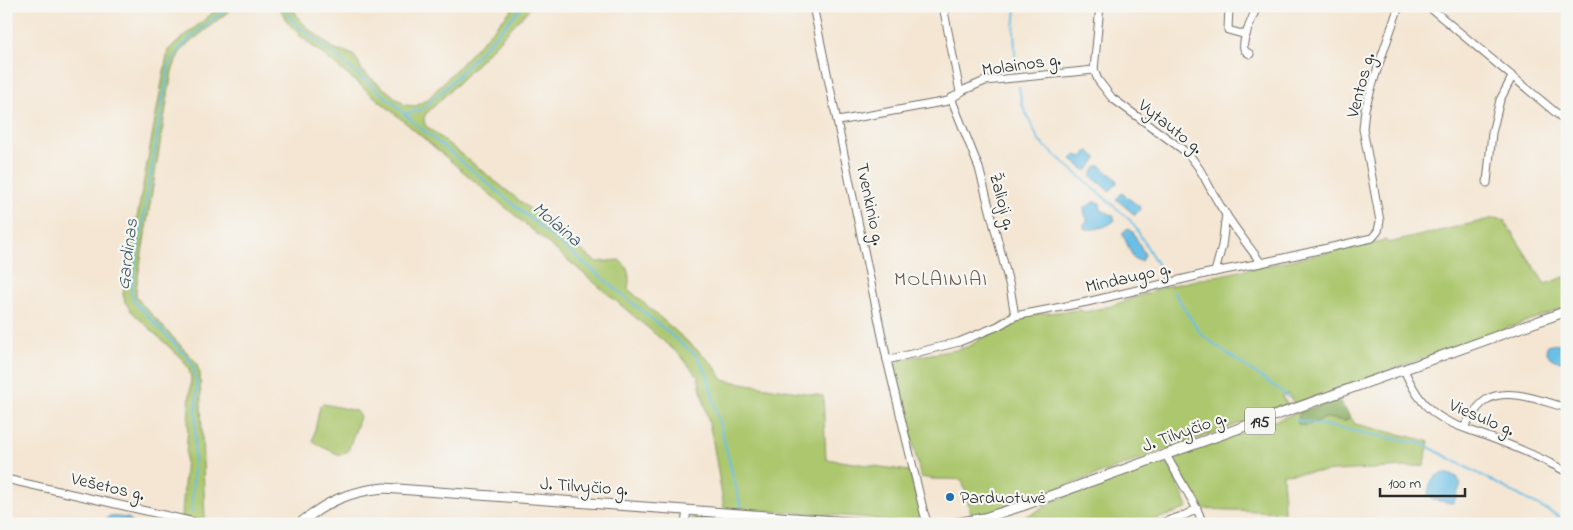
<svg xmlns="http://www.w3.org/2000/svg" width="1573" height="530" font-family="'Indie Flower',sans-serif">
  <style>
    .green { fill: #acc76e; stroke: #6c794c }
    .forest { fill: #89ac61; stroke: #5a6c46 }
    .water { fill: #6abfe6; stroke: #4a7588 }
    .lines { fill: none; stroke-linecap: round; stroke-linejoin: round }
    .stream { stroke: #6abfe6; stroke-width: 2 }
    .minor-casing { stroke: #716c66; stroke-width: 9 }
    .major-casing { stroke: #716c66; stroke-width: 11 }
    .minor { stroke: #fff; stroke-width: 7 }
    .major { stroke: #fff; stroke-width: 9 }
    .poi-dot { fill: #1f6fb2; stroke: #f6f6f2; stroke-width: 2 }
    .labels { text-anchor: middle; stroke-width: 4.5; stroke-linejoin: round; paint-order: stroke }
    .shield { fill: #f6f6f2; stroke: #686867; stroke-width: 1 }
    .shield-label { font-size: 16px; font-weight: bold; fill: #2b2b2b }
    .street-label { font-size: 18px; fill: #2b2b2b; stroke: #f6f6f2 }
    .poi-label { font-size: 18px; fill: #2b2b2b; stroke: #f6f6f2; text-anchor: start }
    .water-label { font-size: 19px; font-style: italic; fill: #3e5763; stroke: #f6f6f2 }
    .quarter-label { font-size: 20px; letter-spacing: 1px; fill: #6b5d52; stroke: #f6f6f2 }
  </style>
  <rect width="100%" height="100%" fill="#f6f6f2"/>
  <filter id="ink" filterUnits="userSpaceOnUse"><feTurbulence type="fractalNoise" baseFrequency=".02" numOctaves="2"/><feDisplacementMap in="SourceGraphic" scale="10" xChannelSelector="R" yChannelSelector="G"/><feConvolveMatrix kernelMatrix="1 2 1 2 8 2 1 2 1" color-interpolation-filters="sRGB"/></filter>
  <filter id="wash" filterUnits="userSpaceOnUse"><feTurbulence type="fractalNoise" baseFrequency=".0096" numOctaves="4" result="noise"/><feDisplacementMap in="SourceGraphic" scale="20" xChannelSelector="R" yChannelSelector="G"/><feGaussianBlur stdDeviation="1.12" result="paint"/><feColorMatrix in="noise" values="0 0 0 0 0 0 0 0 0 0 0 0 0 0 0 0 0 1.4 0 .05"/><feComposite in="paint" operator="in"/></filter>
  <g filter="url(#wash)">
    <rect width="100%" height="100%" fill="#f4e6d3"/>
    <!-- green -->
    <g class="green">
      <polygon points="221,6 235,6 184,47 179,54 172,71 136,289 136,296 141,303 195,361 200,373 205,522 182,517 191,378 189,369 183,360 131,311 125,302 123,294 168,50"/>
      <path d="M279 6H292L299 19 310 30 337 51 346 52 353 55 358 61 362 71 405 105 416 106 429 98 515 6H532L465 76 426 114 424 118 425 125 596 262 619 260C630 268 630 277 628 289L713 364 723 380 823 396 826 459 909 471 921 512 919 518C900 527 878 518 858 517 813 514 768 511 724 508L712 436 698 377 681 356 388 108 299 35 286 20Z"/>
      <path d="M1495 218 1504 220 1545 284 1567 276V307L1294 404 1288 394 1282 397 1289 406 1004 508 972 517 962 480C947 478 936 481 921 477L894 366 901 359 956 350 970 346 1015 316 1079 310 1085 312 1111 306 1164 287 1386 240 1388 243Z"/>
      <polygon points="324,404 356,411 360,417 348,451 340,455 316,444 313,440 320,406"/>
      <polygon points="1302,411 1299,416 1298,424 1305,426 1326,418 1346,421 1350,416 1355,424 1429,441 1424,466 1283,474 1284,512 1204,509 1173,462 1175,458 1182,454"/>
      <polygon points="1156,463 1163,463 1169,465 1187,505 1186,509 1142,524 976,524 1004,518 1023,517 1032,514 1058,499"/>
      <polygon points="711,516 807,524 688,524 689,521 693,517"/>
    </g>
    <!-- forest -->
    <polygon class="forest" points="1338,399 1350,416 1346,421 1326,418 1305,426 1298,424 1299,416 1302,411"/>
    <!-- water -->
    <g class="water">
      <polygon points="1089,151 1096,157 1096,160 1088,170 1085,170 1071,159 1075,155 1083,157 1086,152"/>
      <polygon points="1097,166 1101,166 1116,179 1117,183 1111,190 1108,190 1092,177 1092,173"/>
      <polygon points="1122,193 1141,208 1135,215 1116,199"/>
      <path d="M1094 202 1100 203 1101 210 1113 215 1115 220C1108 227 1095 230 1086 229L1084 228V225L1087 222V218L1085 215 1084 208Z"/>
      <polygon points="1129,229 1133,232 1145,255 1141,261 1134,259 1123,235 1123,232"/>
      <path d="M1566 342H1567V361C1557 363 1550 359 1546 351L1547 346Z"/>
      <path d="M1445 473 1457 477 1461 484 1454 502 1452 503 1435 500 1428 495C1429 484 1432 475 1445 473Z"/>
      <polygon points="109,516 127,518 131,520 132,524 105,524 106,519"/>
    </g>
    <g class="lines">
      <!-- stream -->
      <g class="stream">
        <polyline points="284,6 290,17 298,26 396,105 404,114 698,357 707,374 741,507"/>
        <polyline points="1016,71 1014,31 1016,6"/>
        <polyline points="1019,87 1022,104 1039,141 1130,220 1137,230 1166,279"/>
        <polyline points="405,114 421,110 447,87 523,6"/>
        <polyline points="1174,292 1200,333 1215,345 1284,393 1288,398"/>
        <polyline points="1296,420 1423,444 1567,521"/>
        <path d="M192 511 197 389 194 369 191 361 134 301 131 291 169 66C177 43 211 22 230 6"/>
        <polyline points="743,524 743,520"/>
      </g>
    </g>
  </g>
  <g filter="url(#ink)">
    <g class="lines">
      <!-- minor casing -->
      <g class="minor-casing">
        <g id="minor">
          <polyline points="813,6 887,360 924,513 928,524"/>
          <polyline points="943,6 960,92"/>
          <path d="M1100 6 1094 70 1098 80 1112 98 1186 152C1200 166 1204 178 1214 195 1227 219 1245 241 1261 263"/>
          <polyline points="1229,6 1228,30 1246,35"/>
          <polyline points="1428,6 1567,122"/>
          <path d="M1250 54C1248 53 1245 51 1244 49 1241 41 1254 15 1257 6"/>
          <polyline points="951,98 979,168 1010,287 1015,316"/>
          <polyline points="838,121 948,101 964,90 985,81 1094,70"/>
          <polyline points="1487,183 1492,133 1500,100 1512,77"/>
          <polyline points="1215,272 1222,246 1226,214"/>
          <polyline points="887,360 959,342 998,326 1015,316 1087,302 1209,273 1261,263 1372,238 1378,231 1380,221 1363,129 1365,109 1378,67 1399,6"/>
          <path d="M1404 370C1412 387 1421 404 1437 415 1450 425 1468 429 1483 435 1511 445 1540 457 1567 472"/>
          <path d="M1464 427C1470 418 1477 406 1486 400 1507 386 1545 402 1567 408"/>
          <polyline points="1166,455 1197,509 1203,524"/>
          <polyline points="6,479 203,524"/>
          <polyline points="685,524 687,510"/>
          <polyline points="1158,524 1185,515 1197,509"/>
        </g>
      </g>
      <!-- major casing -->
      <g class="major-casing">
        <g id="major">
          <path d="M299 524C326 502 349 491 384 488L876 524"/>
          <polyline points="951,524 984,518 1022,506 1567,311"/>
        </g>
      </g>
      <!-- minor -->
      <use href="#minor" class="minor"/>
      <!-- major -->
      <use href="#major" class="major"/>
    </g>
  </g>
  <!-- markers -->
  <circle class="poi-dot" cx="950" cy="497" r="5"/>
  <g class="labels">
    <!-- shield labels -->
    <rect class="shield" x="1245" y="407.5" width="30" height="27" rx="4"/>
    <g class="shield-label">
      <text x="1260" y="427">195</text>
    </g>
    <!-- street labels -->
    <g class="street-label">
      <text transform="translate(1021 64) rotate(-8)" y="6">Molainos g.</text>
      <text transform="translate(1360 85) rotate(-75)" y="6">Ventos g.</text>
      <text transform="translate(1171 126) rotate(38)" y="6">Vytauto g.</text>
      <text transform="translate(1003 201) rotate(75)" y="6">Žalioji g.</text>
      <text transform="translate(871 204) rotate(78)" y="6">Tvenkinio g.</text>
      <text transform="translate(1128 277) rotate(-13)" y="6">Mindaugo g.</text>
      <text transform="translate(1482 417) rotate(23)" y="6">Viesulo g.</text>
      <text transform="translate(1184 431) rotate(-20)" y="6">J. Tilvyčio g.</text>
      <text transform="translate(108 486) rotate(13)" y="6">Vešetos g.</text>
      <text transform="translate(584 486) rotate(4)" y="6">J. Tilvyčio g.</text>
    </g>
    <!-- poi labels -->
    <g class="poi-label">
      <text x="960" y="503">Parduotuvė</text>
    </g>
    <!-- water labels -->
    <g class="water-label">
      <text transform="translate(558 223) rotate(40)" y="7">Molaina</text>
      <text transform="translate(126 254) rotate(-83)" y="7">Gardinas</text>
    </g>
    <!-- quarter labels -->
    <g class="quarter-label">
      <text x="941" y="285">MOLAINIAI</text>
    </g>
  </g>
  <!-- margin -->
  <rect width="1573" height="530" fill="none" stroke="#f6f6f2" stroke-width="25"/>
  <!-- scale -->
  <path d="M1380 488v8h85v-8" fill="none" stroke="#2b2b2b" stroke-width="2.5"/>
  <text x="1388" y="488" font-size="15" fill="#2b2b2b" stroke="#f6f6f2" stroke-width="4" paint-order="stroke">100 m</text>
</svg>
